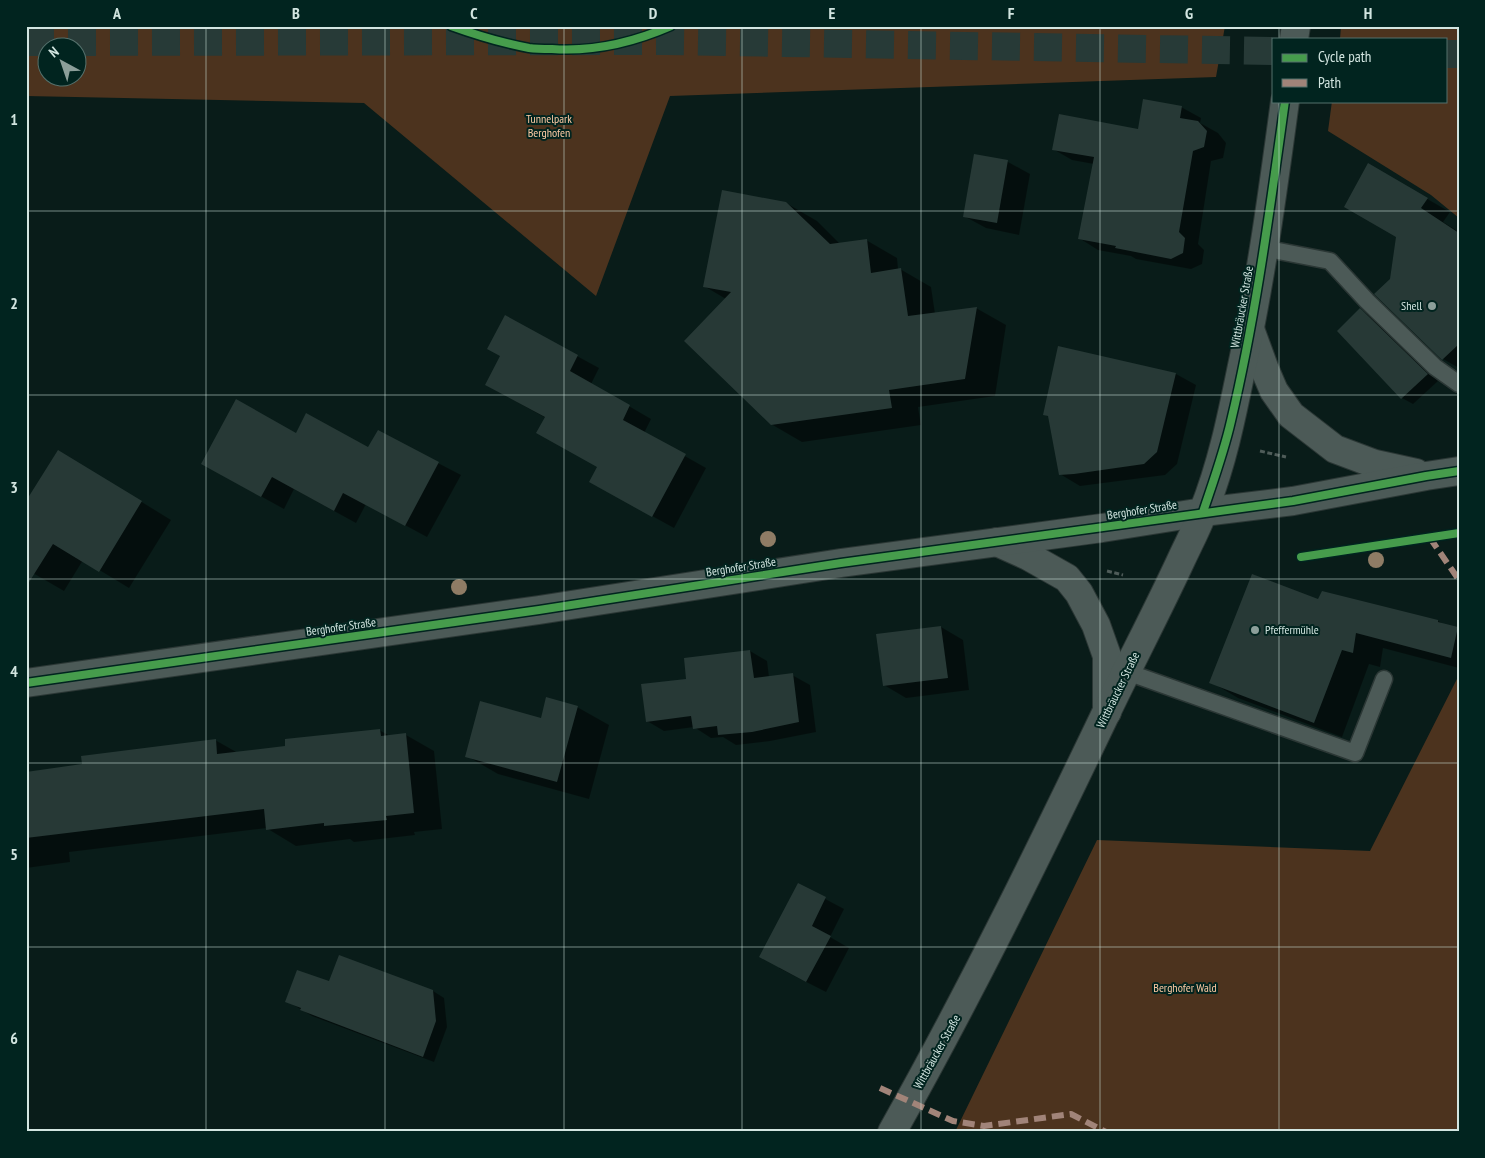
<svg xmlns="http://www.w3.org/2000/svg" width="1485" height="1158" font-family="'PT Sans Narrow',sans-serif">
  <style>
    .green { fill: #4c331e; fill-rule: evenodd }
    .shadow { fill: #0007 }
    .building { fill: #273936 }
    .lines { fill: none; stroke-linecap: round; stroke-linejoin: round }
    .trunk-tunnel { stroke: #273a37; stroke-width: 28; stroke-dasharray: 28 14; stroke-linecap: butt }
    .service-casing { stroke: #2b3735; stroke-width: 19 }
    .tertiary-casing { stroke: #2b3735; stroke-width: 30 }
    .secondary-casing { stroke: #2b3735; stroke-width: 30 }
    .path { stroke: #4f5c59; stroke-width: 3; stroke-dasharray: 5 2.5; stroke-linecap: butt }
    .service { stroke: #4c5a57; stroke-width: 16 }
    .tertiary { stroke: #4c5a57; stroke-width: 28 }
    .secondary { stroke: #4c5a57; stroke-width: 28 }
    .quiet { stroke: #a18479; stroke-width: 6; stroke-dasharray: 12 6; stroke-linecap: butt }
    .cycleway-casing { stroke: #01241f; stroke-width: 11 }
    .cycleway { stroke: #469c4c; stroke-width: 8 }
    .tree { fill: #8f7c65 }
    .grid { fill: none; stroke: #d2e5e0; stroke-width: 1; stroke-opacity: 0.55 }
    .poi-dot { fill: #8c9f9a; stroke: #01241f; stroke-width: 2 }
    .labels { text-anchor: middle; stroke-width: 4; stroke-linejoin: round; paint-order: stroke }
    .park-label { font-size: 12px; fill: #fdcaa4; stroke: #01241f }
    .poi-label { font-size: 12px; fill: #d2e5e0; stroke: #01241f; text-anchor: end }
    .street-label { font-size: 12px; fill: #d2e5e0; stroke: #01241f }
    .neatline { fill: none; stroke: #d2e5e0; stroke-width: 2 }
    .grid-label { font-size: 16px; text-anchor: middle; font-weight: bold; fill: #d2e5e0 }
  </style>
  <rect width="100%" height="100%" fill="#091c19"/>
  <!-- green -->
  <g class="green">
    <path d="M26 26H1225L1216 77 670 96 596 296 364 103 26 96ZM48 48H78V78H48Z"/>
    <polygon points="1341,26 1459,26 1459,218 1431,195 1328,131 1332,101 1446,101 1446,39 1340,39"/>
    <polygon points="1459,675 1459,1132 955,1132 1097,840 1370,851"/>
  </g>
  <!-- shadow -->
  <g class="shadow">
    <polygon points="1181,107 1201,118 1200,123 1218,133 1226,143 1223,158 1211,161 1198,244 1204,250 1202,264 1191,269 1136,259 1131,256 1098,250 1079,238 1094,164 1072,160 1053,149 1139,130"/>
    <polygon points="975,155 1008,162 1030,174 1019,235 986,228 964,216"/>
    <polygon points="1368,165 1450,212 1443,222 1459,232 1459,368 1443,359 1392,279 1397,237"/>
    <polygon points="786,203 817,221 840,244 866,240 897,258 898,269 900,269 931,287 935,314 976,308 1006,325 995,396 918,407 921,425 802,442 771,424 726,299 704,286"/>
    <polygon points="1360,310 1371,316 1438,381 1413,404 1402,398 1338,331"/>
    <polygon points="505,317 599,368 591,384 651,419 644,433 706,468 674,528 612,494 599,467 546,418 486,385 501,356"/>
    <polygon points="1059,347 1176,374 1196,385 1177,464 1165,475 1080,486 1060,474 1049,417 1044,414"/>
    <polygon points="378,432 461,475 427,537 366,504 356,523 294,489 284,509 224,476 296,435 368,449"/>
    <polygon points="88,469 171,520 129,588 83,560 64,591 26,569"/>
    <polygon points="1319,601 1438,621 1445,625 1457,628 1459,629 1459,668 1383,648 1380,667 1369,664 1342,737 1238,698 1211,682"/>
    <polygon points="941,627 963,640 969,690 906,698 884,685"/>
    <polygon points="750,651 767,661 769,677 792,675 810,685 816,732 770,741 736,745 723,737 711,738 694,727 664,731 647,721 688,680"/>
    <polygon points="577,707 609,725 589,799 498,774 467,756 542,719"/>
    <polygon points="379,730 390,736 406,735 434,751 442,829 414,832 415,835 354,842 350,839 296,846 268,829 267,828 69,852 70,862 26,868 26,773 84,765 215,740 238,753 287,748"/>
    <polygon points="799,885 844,909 830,937 849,948 826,992 779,968"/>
    <polygon points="330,983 433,991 444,998 447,1027 434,1062 312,1016 287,1001"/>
  </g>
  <!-- building -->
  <g class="building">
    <polygon points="1143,99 1182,106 1180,118 1198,121 1207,131 1204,147 1193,151 1179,232 1185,238 1183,253 1171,259 1115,248 1116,246 1078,239 1094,157 1052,150 1059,114 1138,129"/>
    <polygon points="974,154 1008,160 997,223 963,217"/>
    <polygon points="1368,163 1428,198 1421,208 1459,233 1459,344 1442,360 1374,294 1390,279 1396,237 1344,207"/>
    <polygon points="722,190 786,202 830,244 867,239 871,273 901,268 908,316 977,307 965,379 889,390 892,408 771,425 684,341 731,292 703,287"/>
    <polygon points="1360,308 1428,374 1401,399 1337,331"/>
    <polygon points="505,315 578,355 570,371 630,405 623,420 686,454 652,517 589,482 597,467 536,433 545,417 485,385 500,356 487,349"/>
    <polygon points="1058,346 1176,373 1157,452 1144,464 1074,474 1059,475 1048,416 1043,415"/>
    <polygon points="236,399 296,433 306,413 368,447 378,430 439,462 405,526 343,493 334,511 272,477 261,497 201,464"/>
    <polygon points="58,450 142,501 99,572 53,544 26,587 26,501"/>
    <polygon points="1252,574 1318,599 1322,591 1438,620 1438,622 1458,627 1451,658 1356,633 1353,653 1342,650 1314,723 1209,683"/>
    <polygon points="941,626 948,678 883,686 876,634"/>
    <polygon points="750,650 754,678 793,673 799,722 752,732 718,735 717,726 693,729 691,716 646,722 641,684 686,679 684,658"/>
    <polygon points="546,697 578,706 557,782 465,757 480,701 541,718"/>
    <polygon points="380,729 381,736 406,733 414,813 386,816 387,820 324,826 324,823 266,830 264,809 26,838 26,772 82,764 81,756 216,739 217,754 285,746 285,739"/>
    <polygon points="798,883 826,897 812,926 831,936 806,982 759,957"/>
    <polygon points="339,955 433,990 436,1021 423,1057 300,1010 301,1008 285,1002 297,970 329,981"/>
  </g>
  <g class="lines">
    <!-- trunk-tunnel -->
    <g class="trunk-tunnel">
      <polyline points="26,42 666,41 1274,51"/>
      <polyline points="1446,54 1459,54"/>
    </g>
    <!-- service casing -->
    <g class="service-casing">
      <g id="service">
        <polyline points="1263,248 1330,261 1367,301 1435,367 1459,384"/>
        <polyline points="1127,672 1355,753 1384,679"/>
      </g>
    </g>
    <!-- tertiary casing -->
    <g class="tertiary-casing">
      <g id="tertiary">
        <polyline points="997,542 1028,556 1067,578 1079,593 1096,625 1107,656 1107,712"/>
        <polyline points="26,683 539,610 841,563 1102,528 1203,512"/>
      </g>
    </g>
    <!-- secondary casing -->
    <g class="secondary-casing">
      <g id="secondary">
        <polyline points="1294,39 1296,26"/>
        <polyline points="1250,329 1265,370 1274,391 1291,415 1335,449 1375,464 1416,473"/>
        <polyline points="1203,512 1293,501 1426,476 1459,471"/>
        <path d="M892 1132C969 995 1038 855 1106 713 1131 661 1158 610 1182 558 1189 543 1197 528 1203 512 1222 465 1232 415 1242 366 1261 279 1273 190 1285 101"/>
      </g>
    </g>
    <!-- path -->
    <g class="path">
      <polyline points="1260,451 1286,457"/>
      <polyline points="1107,571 1123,575"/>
    </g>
    <!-- service -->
    <use href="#service" class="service"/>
    <!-- tertiary -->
    <use href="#tertiary" class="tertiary"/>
    <!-- secondary -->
    <use href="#secondary" class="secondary"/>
    <!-- quiet -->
    <g class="quiet">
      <polyline points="1430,538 1459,580"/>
      <polyline points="880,1088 953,1121 984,1126 1071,1114 1106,1132"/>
    </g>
    <!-- cycleway casing -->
    <g class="cycleway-casing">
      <g id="cycleway">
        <path d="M451 26C476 35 502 43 529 48 536 49 544 49 552 49 594 52 632 43 671 26"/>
        <path d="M1203 512C1213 482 1224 452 1231 421 1256 316 1270 208 1285 101"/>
        <polyline points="1301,557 1459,533"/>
        <polyline points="26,683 539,610 841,563 1293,501 1426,476 1459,471"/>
      </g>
    </g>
    <!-- cycleway -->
    <use href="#cycleway" class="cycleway"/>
  </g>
  <!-- trees -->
  <g class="tree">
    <circle cx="768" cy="539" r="8"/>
    <circle cx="1376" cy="560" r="8"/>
    <circle cx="459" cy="587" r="8"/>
  </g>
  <!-- grid -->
  <path class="grid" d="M206 26V1132M385 26V1132M564 26V1132M742 26V1132M921 26V1132M1100 26V1132M1279 26V39M1279 101V1132M26 211H1459M26 395H1459M26 579H1459M26 763H1459M26 947H1459"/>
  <!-- markers -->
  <g class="poi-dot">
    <circle cx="1432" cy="306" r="5"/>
    <circle cx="1255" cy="630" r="5"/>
  </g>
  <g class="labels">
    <!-- park labels -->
    <g class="park-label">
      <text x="549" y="123">Tunnelpark<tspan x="549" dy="14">Berghofen</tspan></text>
      <text x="1185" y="992">Berghofer Wald</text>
    </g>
    <!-- poi labels -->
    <g class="poi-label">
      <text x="1422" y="310">Shell</text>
      <text x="1265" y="634" text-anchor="start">Pfeffermühle</text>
    </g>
    <!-- street labels -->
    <g class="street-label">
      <text transform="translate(1242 307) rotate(-80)" y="4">Wittbräucker Straße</text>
      <text transform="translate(1142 510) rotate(-9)" y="4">Berghofer Straße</text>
      <text transform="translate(741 567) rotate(-9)" y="4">Berghofer Straße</text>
      <text transform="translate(341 627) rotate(-8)" y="4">Berghofer Straße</text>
      <text transform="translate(1118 690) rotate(-64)" y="4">Wittbräucker Straße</text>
      <text transform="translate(937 1052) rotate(-61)" y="4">Wittbräucker Straße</text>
    </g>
  </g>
  <!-- border -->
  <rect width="1485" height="1158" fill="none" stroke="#01241f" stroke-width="55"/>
  <!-- legend -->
  <rect x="1272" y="38" width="175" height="65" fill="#01241f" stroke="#55716c"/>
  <rect x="1282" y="54" width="25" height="8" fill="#469c4c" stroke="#55716c"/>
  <text x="1318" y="62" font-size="15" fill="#d2e5e0">Cycle path</text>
  <rect x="1282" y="79" width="25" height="8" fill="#a18479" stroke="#55716c"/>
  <text x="1318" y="88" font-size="15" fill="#d2e5e0">Path</text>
  <!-- north arrow -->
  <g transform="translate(62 62) rotate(320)"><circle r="24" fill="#01241f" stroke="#55716c"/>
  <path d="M0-4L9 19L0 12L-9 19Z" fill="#8c9f9a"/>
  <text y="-8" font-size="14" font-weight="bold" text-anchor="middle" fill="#d2e5e0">N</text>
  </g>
  <rect x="28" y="28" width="1430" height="1102" class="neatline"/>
  <g class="grid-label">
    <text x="117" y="19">A</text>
    <text x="296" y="19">B</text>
    <text x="474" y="19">C</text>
    <text x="653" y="19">D</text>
    <text x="832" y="19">E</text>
    <text x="1011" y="19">F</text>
    <text x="1189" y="19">G</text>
    <text x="1368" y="19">H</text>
    <text x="14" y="125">1</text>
    <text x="14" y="309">2</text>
    <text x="14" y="493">3</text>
    <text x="14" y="677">4</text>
    <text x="14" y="860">5</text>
    <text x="14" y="1044">6</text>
  </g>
</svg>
